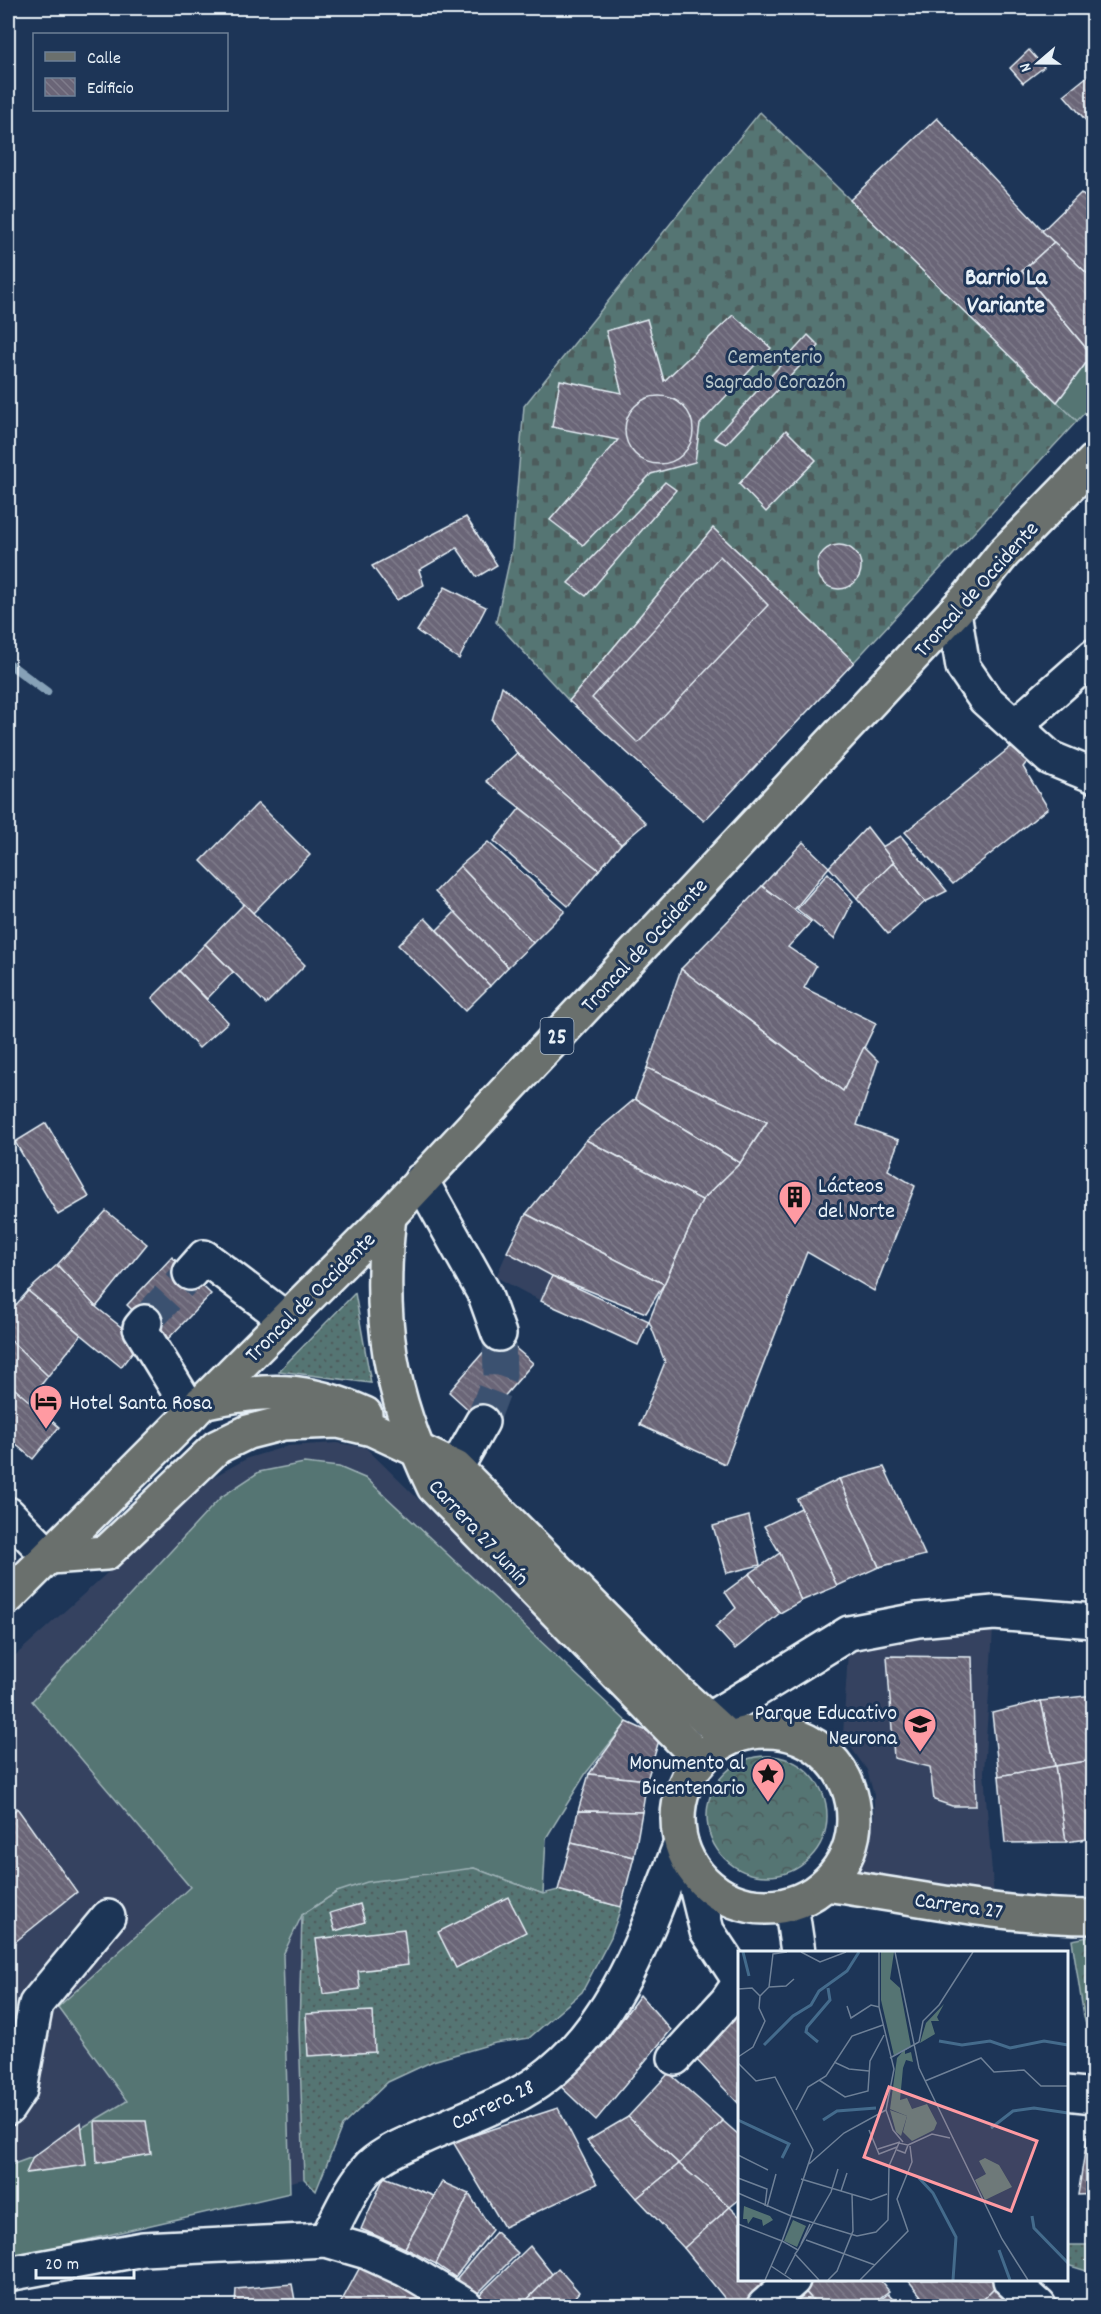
<svg xmlns="http://www.w3.org/2000/svg" width="1101" height="2314" font-family="Dekko,sans-serif">
  <style>
    .built { fill: #344361 }
    .grass { fill: #557473; stroke: #9eb2b6; stroke-width: 1.5 }
    .cemetery { fill: url(#cemetery-stones); stroke: #9eb2b6; stroke-width: 1.5 }
    .park { fill: url(#park-crowns); stroke: #9eb2b6; stroke-width: 1.5 }
    .garden { fill: url(#garden-dots); stroke: #9eb2b6; stroke-width: 1.5 }
    .lines { fill: none; stroke-linecap: round; stroke-linejoin: round }
    .stream { stroke: #86a1b7; stroke-width: 9 }
    .building { fill: url(#building-back-hatch); stroke: #e8f1f8; stroke-width: 1.5 }
    .minor-tunnel { stroke: #3b516f; stroke-width: 33; stroke-dasharray: 33 16; stroke-linecap: butt }
    .minor-casing { stroke: #e8f1f8; stroke-width: 38 }
    .major-casing { stroke: #e8f1f8; stroke-width: 38 }
    .minor { stroke: #1d3557; stroke-width: 33 }
    .major { stroke: #6b706d; stroke-width: 33 }
    .labels { text-anchor: middle; stroke-width: 6; stroke-linejoin: round; paint-order: stroke }
    .shield { fill: #1d3557; stroke: #abb9c8; stroke-width: 1.5 }
    .shield-label { font-size: 21px; font-weight: bold; fill: #e8f1f8 }
    .park-label { font-size: 22px; fill: #b5c5c9; stroke: #1d3557 }
    .street-label { font-size: 22px; fill: #e8f1f8; stroke: #1d3557 }
    .poi-label { font-size: 22px; fill: #e8f1f8; stroke: #1d3557; text-anchor: start }
    .neighbourhood-label { font-size: 24px; font-weight: bold; fill: #e8f1f8; stroke: #1d3557 }
    .inset-river { fill: none; stroke: #446b8c; stroke-width: 3 }
    .inset-road { fill: none; stroke: #6e8097; stroke-width: 1.5 }
    .view { fill: #ff9aa2; fill-opacity: 0.15; stroke: #ff9aa2; stroke-width: 3 }
    .inset-edge { fill: none; stroke: #e8f1f8; stroke-width: 3 }
  </style>
  <defs>
    <pattern id="cemetery-stones" width="16" height="16" patternUnits="userSpaceOnUse" patternTransform="scale(1.5)"><rect width="16" height="16" fill="#557473"/><path d="M2 7V4a2 2 0 0 1 4 0v3zM10 15v-3a2 2 0 0 1 4 0v3z" fill="#4d5c5c"/></pattern>
    <pattern id="park-crowns" width="20" height="18" patternUnits="userSpaceOnUse" patternTransform="scale(1.5)"><rect width="20" height="18" fill="#557473"/><path d="M2 6a3 3 0 1 1 6 0M12 15a3 3 0 1 1 6 0" fill="none" stroke="#4d5c5c"/></pattern>
    <pattern id="garden-dots" width="8" height="8" patternUnits="userSpaceOnUse" patternTransform="scale(1.5)"><rect width="8" height="8" fill="#557473"/><path d="M2 2h.1M6 6h.1" fill="none" stroke="#4d5c5c" stroke-width="1.8" stroke-linecap="round"/></pattern>
    <pattern id="building-back-hatch" width="6" height="6" patternUnits="userSpaceOnUse" patternTransform="scale(1.5)"><rect width="6" height="6" fill="#6a6577"/><path d="M-1 5l2 2M0 0l6 6M5-1l2 2" fill="none" stroke="#7f7c8b"/></pattern>
  </defs>
  <rect width="100%" height="100%" fill="#1d3557"/>
  <filter id="ink" filterUnits="userSpaceOnUse"><feTurbulence type="fractalNoise" baseFrequency=".0167" numOctaves="2"/><feDisplacementMap in="SourceGraphic" scale="12" xChannelSelector="R" yChannelSelector="G"/><feConvolveMatrix kernelMatrix="1 2 1 2 8 2 1 2 1" color-interpolation-filters="sRGB"/></filter>
  <g filter="url(#ink)">
    <!-- built -->
    <g class="built">
      <polygon points="507,1252 552,1276 541,1301 496,1277"/>
      <polygon points="336,1443 365,1447 565,1643 387,1837 367,1882 337,1892 302,1915 299,2030 304,2179 8,2244 8,1662 215,1476 248,1458 288,1446"/>
      <polygon points="994,1613 984,1772 995,1910 844,1876 860,1857 870,1835 874,1815 874,1795 867,1770 843,1736 849,1633"/>
    </g>
    <!-- grass -->
    <g class="grass">
      <polygon points="1093,354 1093,404 1077,421 1057,402"/>
      <polygon points="304,1463 339,1467 367,1479 627,1722 586,1773 546,1838 543,1894 474,1868 337,1892 302,1915 283,1955 290,2193 8,2258 8,2166 33,2157 127,2101 58,2007 190,1887 32,1701 221,1497 259,1472"/>
    </g>
    <!-- cemetery -->
    <polygon class="cemetery" points="760,112 1077,421 854,662 713,528 569,701 496,622 512,549 524,406"/>
    <!-- park -->
    <g class="park">
      <circle cx="767" cy="1816" r="60"/>
      <polygon points="1093,1936 1094,1936 1093,2049 1084,2017 1072,1940"/>
    </g>
    <!-- garden -->
    <g class="garden">
      <polygon points="355,1293 371,1383 279,1371"/>
      <polygon points="474,1868 543,1894 558,1890 621,1907 611,1937 582,1992 529,2038 495,2043 433,2061 388,2082 342,2126 316,2191 304,2179 299,2030 302,1915 337,1892 367,1882"/>
      <polygon points="1067,2245 1093,2245 1093,2273 1067,2265"/>
    </g>
    <g class="lines">
      <!-- stream -->
      <polyline class="stream" points="8,663 47,692"/>
    </g>
    <!-- building -->
    <g class="building">
      <polygon points="1029,50 1044,67 1023,83 1010,68"/>
      <polygon points="1094,71 1094,130 1064,95"/>
      <polygon points="937,118 1054,242 1022,271 1092,355 1057,402 850,200"/>
      <polygon points="1081,193 1094,206 1094,280 1042,231"/>
      <polygon points="1054,242 1094,280 1092,355 1022,271"/>
      <polygon points="733,315 771,348 700,424 695,462 651,474 583,545 550,520 618,440 552,427 560,380 622,393 606,331 647,319 664,381"/>
      <polygon points="808,335 819,346 726,444 714,438"/>
      <circle cx="659" cy="430" r="34"/>
      <polygon points="786,430 816,460 766,512 739,484"/>
      <polygon points="665,482 676,490 586,596 568,583"/>
      <polygon points="466,517 497,565 477,577 457,548 419,570 424,585 397,600 372,566"/>
      <polygon points="713,528 854,662 704,821 569,701"/>
      <circle cx="839" cy="567" r="22"/>
      <polygon points="720,556 768,605 638,743 592,698"/>
      <polygon points="445,587 486,607 459,659 417,631"/>
      <polygon points="502,686 542,722 646,823 621,844 517,753 492,720"/>
      <polygon points="1017,742 1030,758 1023,767 1048,808 953,884 905,832"/>
      <polygon points="517,753 621,844 599,870 486,781"/>
      <polygon points="258,803 310,855 253,913 201,861"/>
      <polygon points="520,808 599,870 568,906 494,841"/>
      <polygon points="867,827 894,862 857,898 829,867"/>
      <polygon points="901,836 947,891 925,902 882,847"/>
      <polygon points="488,842 565,911 533,943 460,866"/>
      <polygon points="803,842 829,867 794,910 762,886"/>
      <polygon points="894,862 925,902 888,934 857,898"/>
      <polygon points="460,866 533,943 508,967 435,892"/>
      <polygon points="828,873 853,901 834,939 797,909"/>
      <polygon points="762,886 811,922 788,947 816,966 804,988 876,1023 843,1091 681,969"/>
      <polygon points="244,904 305,965 266,1004 205,944"/>
      <polygon points="455,912 508,967 490,986 437,930"/>
      <polygon points="425,918 490,986 465,1011 398,945"/>
      <polygon points="205,944 233,972 207,999 179,971"/>
      <polygon points="681,969 843,1091 864,1047 878,1061 857,1125 899,1140 888,1170 915,1186 874,1291 807,1252 725,1464 640,1425 665,1362 649,1321 664,1284 702,1200 740,1163 767,1122 647,1068"/>
      <polygon points="179,971 228,1022 199,1048 152,998"/>
      <polygon points="647,1068 767,1122 740,1163 635,1099"/>
      <polygon points="635,1099 740,1163 702,1200 586,1140"/>
      <polygon points="46,1123 89,1197 58,1215 15,1142"/>
      <polygon points="586,1140 702,1200 664,1284 526,1214"/>
      <polygon points="106,1211 147,1244 96,1307 57,1265"/>
      <polygon points="526,1214 664,1284 646,1313 552,1276 507,1252"/>
      <polygon points="172,1257 211,1294 165,1342 127,1305"/>
      <polygon points="57,1265 96,1307 140,1342 121,1367 28,1291"/>
      <polygon points="552,1276 649,1321 638,1345 541,1301"/>
      <polygon points="28,1291 81,1335 48,1376 8,1338 8,1314"/>
      <polygon points="499,1334 533,1363 482,1422 449,1392"/>
      <polygon points="8,1338 48,1376 28,1402 8,1383"/>
      <polygon points="8,1383 59,1427 33,1459 8,1438"/>
      <polygon points="884,1467 925,1555 879,1567 839,1479"/>
      <polygon points="839,1479 879,1567 837,1586 797,1499"/>
      <polygon points="801,1508 837,1586 801,1601 780,1553 764,1526"/>
      <polygon points="749,1516 760,1565 727,1573 713,1526"/>
      <polygon points="780,1553 801,1601 780,1613 749,1574"/>
      <polygon points="749,1574 780,1613 735,1649 715,1627 736,1608 725,1592"/>
      <polygon points="887,1656 972,1657 976,1806 952,1806 934,1800 930,1767 894,1758"/>
      <polygon points="1094,1695 1094,1760 1055,1766 1041,1701"/>
      <polygon points="1041,1701 1055,1766 999,1776 992,1713"/>
      <polygon points="627,1722 660,1737 647,1780 589,1774"/>
      <polygon points="1094,1760 1094,1838 1066,1842 1055,1766"/>
      <polygon points="1055,1766 1066,1842 1005,1843 999,1776"/>
      <polygon points="589,1774 647,1780 642,1812 578,1811"/>
      <polygon points="17,1808 77,1892 15,1942 8,1931 8,1818"/>
      <polygon points="578,1811 642,1812 634,1857 571,1843"/>
      <polygon points="571,1843 634,1857 621,1907 558,1890"/>
      <polygon points="508,1897 526,1932 456,1968 438,1932"/>
      <polygon points="360,1904 365,1922 335,1931 330,1913"/>
      <polygon points="404,1929 408,1965 358,1971 360,1989 323,1994 316,1939"/>
      <polygon points="640,1995 671,2030 596,2120 556,2082 602,2047"/>
      <polygon points="740,2009 739,2104 693,2056"/>
      <polygon points="373,2011 375,2052 308,2056 306,2014"/>
      <polygon points="669,2073 723,2121 679,2164 628,2117"/>
      <polygon points="558,2108 597,2184 504,2227 453,2142"/>
      <polygon points="628,2117 679,2164 637,2198 587,2141"/>
      <polygon points="95,2121 146,2121 151,2154 97,2163"/>
      <polygon points="723,2121 740,2136 740,2199 730,2207 679,2164"/>
      <polygon points="81,2122 86,2165 26,2173 33,2157"/>
      <polygon points="1094,2130 1094,2194 1078,2195 1088,2133"/>
      <polygon points="679,2164 730,2207 684,2248 637,2198"/>
      <polygon points="384,2177 434,2196 405,2248 361,2229"/>
      <polygon points="442,2182 469,2194 436,2264 405,2248"/>
      <polygon points="469,2194 492,2230 455,2277 436,2264"/>
      <polygon points="730,2207 740,2217 740,2280 766,2280 741,2306 731,2306 684,2248"/>
      <polygon points="496,2232 518,2253 474,2297 457,2278"/>
      <polygon points="530,2246 552,2274 521,2306 483,2306 474,2300"/>
      <polygon points="366,2256 425,2294 418,2306 339,2306"/>
      <polygon points="558,2268 579,2292 567,2306 521,2306"/>
      <polygon points="808,2280 880,2280 889,2291 869,2306 818,2306 801,2287"/>
      <polygon points="908,2280 992,2280 997,2285 976,2306 929,2306"/>
      <polygon points="292,2284 296,2306 235,2306 236,2289"/>
      <polygon points="997,2285 1014,2306 976,2306"/>
      <polygon points="801,2287 818,2306 780,2306"/>
      <polygon points="888,2294 899,2306 872,2306"/>
    </g>
    <g class="lines">
      <!-- minor-tunnel -->
      <g class="minor-tunnel">
        <polyline points="145,1322 190,1273"/>
        <polyline points="482,1422 500,1375 499,1334"/>
      </g>
      <!-- minor casing -->
      <g class="minor-casing">
        <g id="minor">
          <polyline points="954,612 963,667 985,699 1050,758 1094,776"/>
          <polyline points="1015,726 1094,656"/>
          <polyline points="421,1180 485,1295 499,1334"/>
          <polyline points="190,1273 204,1257 286,1319"/>
          <polyline points="145,1322 140,1328 192,1413"/>
          <polyline points="456,1468 482,1422"/>
          <polyline points="8,1514 50,1557"/>
          <polyline points="708,1720 849,1633 918,1620 994,1613 1094,1621"/>
          <polyline points="691,1866 707,1931 740,1981"/>
          <polyline points="791,1904 798,1952"/>
          <polyline points="675,2058 727,2001 740,1982"/>
          <polyline points="1066,2093 1094,2096"/>
          <polyline points="8,2108 20,2090 36,2004 108,1917"/>
          <path d="M326 2240C339 2216 351 2186 370 2166 384 2153 405 2144 422 2137 457 2121 507 2104 538 2082 617 2026 647 1929 681 1843"/>
          <polyline points="8,2274 143,2249 326,2240 367,2252 406,2270 466,2306"/>
          <polyline points="1010,2280 1039,2306"/>
          <polyline points="764,2306 793,2280"/>
        </g>
      </g>
      <!-- major casing -->
      <g class="major-casing">
        <g id="major">
          <path d="M389 1216C377 1318 389 1394 434 1487L700 1759"/>
          <path d="M202 1402C266 1388 305 1387 365 1414"/>
          <polyline points="50,1557 106,1553 217,1447 248,1432 283,1423 338,1421 372,1429 456,1468 678,1692 728,1738"/>
          <polyline points="8,1597 389,1216 970,595 1003,554 1094,461"/>
          <circle cx="766" cy="1819" r="88"/>
          <path d="M826 1884C915 1897 1003 1917 1094 1917"/>
        </g>
      </g>
      <!-- minor -->
      <use href="#minor" class="minor"/>
      <!-- major -->
      <use href="#major" class="major"/>
    </g>
  </g>
  <!-- icons -->
  <defs>
    <g id="building-pin" transform="scale(1.725)"><path d="M0 17L-7.5 6A9.5 9.5 0 1 1 7.5 6Z" fill="#ff9aa2" stroke="#1d3557"/><path d="M-4-6H4V6H1V3H-1V6H-4ZM-2.5-4.3h1.7v1.8h-1.7ZM.8-4.3h1.7v1.8H.8ZM-2.5-1h1.7V.8h-1.7ZM.8-1h1.7V.8H.8Z" fill="#111"/></g>
    <g id="hotel-pin" transform="scale(1.725)"><path d="M0 17L-7.5 6A9.5 9.5 0 1 1 7.5 6Z" fill="#ff9aa2" stroke="#1d3557"/><path d="M-6-4.5h1.5V1H6V5H4.5V3h-9V5H-6ZM-4 0a1.8 1.8 0 1 1 3.6 0ZM.5 0V-2.5h3Q6-2.5 6 0Z" fill="#111"/></g>
    <g id="school-pin" transform="scale(1.725)"><path d="M0 17L-7.5 6A9.5 9.5 0 1 1 7.5 6Z" fill="#ff9aa2" stroke="#1d3557"/><path d="M0-5L7-2L0 1L-7-2ZM-4 1L0 2.5L4 1V4Q0 6-4 4Z" fill="#111"/></g>
    <g id="sight-pin" transform="scale(1.725)"><path d="M0 17L-7.5 6A9.5 9.5 0 1 1 7.5 6Z" fill="#ff9aa2" stroke="#1d3557"/><path d="M0-6L1.8-2.2L6-1.7L2.9 1.2L3.7 5.4L0 3.3L-3.7 5.4L-2.9 1.2L-6-1.7L-1.8-2.2Z" fill="#111"/></g>
  </defs>
  <g fill-rule="evenodd">
    <use href="#building-pin" x="795" y="1197"/>
    <use href="#hotel-pin" x="46" y="1401"/>
    <use href="#school-pin" x="920" y="1724"/>
    <use href="#sight-pin" x="768" y="1774"/>
  </g>
  <g class="labels">
    <!-- shield labels -->
    <rect class="shield" x="540.5" y="1018" width="33" height="36" rx="4.5"/>
    <g class="shield-label">
      <text x="557" y="1043">25</text>
    </g>
    <!-- park labels -->
    <g class="park-label">
      <text x="775" y="363">Cementerio<tspan x="775" dy="25">Sagrado Corazón</tspan></text>
    </g>
    <!-- street labels -->
    <g class="street-label">
      <text transform="translate(975 588) rotate(-48)" y="8">Troncal de Occidente</text>
      <text transform="translate(643 944) rotate(-47)" y="8">Troncal de Occidente</text>
      <text transform="translate(309 1296) rotate(-45)" y="8">Troncal de Occidente</text>
      <text transform="translate(480 1531) rotate(47)" y="8">Carrera 27 Junín</text>
      <text transform="translate(959 1904) rotate(8)" y="8">Carrera 27</text>
      <text transform="translate(492 2103) rotate(-26)" y="8">Carrera 28</text>
    </g>
    <!-- poi labels -->
    <g class="poi-label">
      <text x="818" y="1192">Lácteos<tspan x="818" dy="25">del Norte</tspan></text>
      <text x="69" y="1409">Hotel Santa Rosa</text>
      <text x="897" y="1719" text-anchor="end">Parque Educativo<tspan x="897" dy="25">Neurona</tspan></text>
      <text x="745" y="1769" text-anchor="end">Monumento al<tspan x="745" dy="25">Bicentenario</tspan></text>
    </g>
    <!-- neighbourhood labels -->
    <g class="neighbourhood-label">
      <text x="1006" y="284">Barrio La<tspan x="1006" dy="28">Variante</tspan></text>
    </g>
  </g>
  <!-- overview -->
  <g transform="translate(738 1951)">
    <rect width="330" height="330" fill="#1d3557"/>
    <path d="M143 1H156L152 28 162 37 173 96 156 105 143 49ZM206 53 199 66 201 70H193L197 83 182 92 188 72ZM167 98V103L173 101 175 111 168 109 165 117 162 149 169 147 174 158 189 153 199 172 196 179 174 190 165 181 169 165 152 158 159 107ZM6 255 32 265 35 269 25 275 24 269 15 266 10 273 9 268H5Z" fill="#557473"/>
    <path d="M247 207 261 214 274 236 247 249 237 229 248 223 241 210Z" fill="#557473"/>
    <path d="M55 269 68 275 59 296 46 290Z" fill="#557473"/>
    <path d="M152 159 169 165 163 185 158 181Z" fill="#557473"/>
    <path class="inset-river" d="M5 1 11 25M201 90 224 94 252 90 272 97 306 90 330 94M80 91 68 81 69 76 92 49 90 37M26 94 55 65 73 54 81 40 109 20 121 1M0 169 51 193 44 207M85 169 99 160 138 157M253 177 275 160 296 157 330 162M181 227 195 242 218 286 215 329M294 265 296 277 330 312M261 299 272 329"/>
    <path class="inset-road" d="M63 1 82 11 108 1M157 1 181 117 264 288 290 329M31 36 48 35 56 28M0 38 14 37 22 45 21 57 27 70 15 96 0 106M22 45 31 36 35 3 49 1M109 55 113 67 133 54 141 56M152 107 181 91 185 70 201 54 235 1M96 111 111 118 131 120M0 112 18 130 37 126 75 199 53 265 0 242M81 129 107 146 130 140 132 110 146 84M187 130 243 107 256 121 286 119 303 135H330M58 159 70 136 88 125 114 85 145 74M148 159 155 179 165 191M131 179 141 203 159 196M170 194 194 183 212 187M140 198 162 191M0 204 30 219M71 213 106 182 148 159 156 118 141 56V1M0 227 29 238 27 255M63 228 133 249 149 243M103 240 109 222M29 256 38 223M0 273 44 290 27 329M68 289 137 314M63 293 72 273M60 299 93 241 100 218M33 315 54 329M47 323 57 304M81 329 57 303 60 299 44 290 53 265 119 285 138 281 150 269 151 215 161 192 170 194 167 202 159 199M90 329 99 320 115 280 114 243M122 329 170 280 159 248 174 211 172 195"/>
    <path class="view" d="M151 136 299 190 273 260 126 206Z"/>
    <rect width="330" height="330" class="inset-edge"/>
  </g>
  <!-- margin -->
  <rect width="1101" height="2314" fill="none" stroke="#1d3557" stroke-width="30"/>
  <rect x="15" y="15" width="1071" height="2284" fill="none" stroke="#e8f1f8" stroke-width="2" filter="url(#ink)"/>
  <!-- legend -->
  <rect x="33" y="33" width="195" height="78" fill="#1d3557" stroke="#6e8097" stroke-width="1.5"/>
  <rect x="45" y="52" width="30" height="9" fill="#6b706d" stroke="#6e8097" stroke-width="1.5"/>
  <text x="87" y="63" font-size="18" fill="#e8f1f8">Calle</text>
  <rect x="45" y="78" width="30" height="18" fill="url(#building-back-hatch)" stroke="#6e8097" stroke-width="1.5"/>
  <text x="87" y="93" font-size="18" fill="#e8f1f8">Edificio</text>
  <!-- north arrow -->
  <g transform="translate(1038 63) rotate(250)" stroke="#1d3557" stroke-width="4.5" paint-order="stroke">
  <path d="M0-4.5L10 22L0 15L-10 22Z" fill="#e8f1f8"/>
  <text y="-9" font-size="16" font-weight="bold" text-anchor="middle" fill="#e8f1f8">N</text>
  </g>
  <!-- scale -->
  <path d="M36 2269v9h98v-9" fill="none" stroke="#e8f1f8" stroke-width="3"/>
  <text x="45" y="2269" font-size="18" fill="#e8f1f8" stroke="#1d3557" stroke-width="4.5" paint-order="stroke">20 m</text>
</svg>
